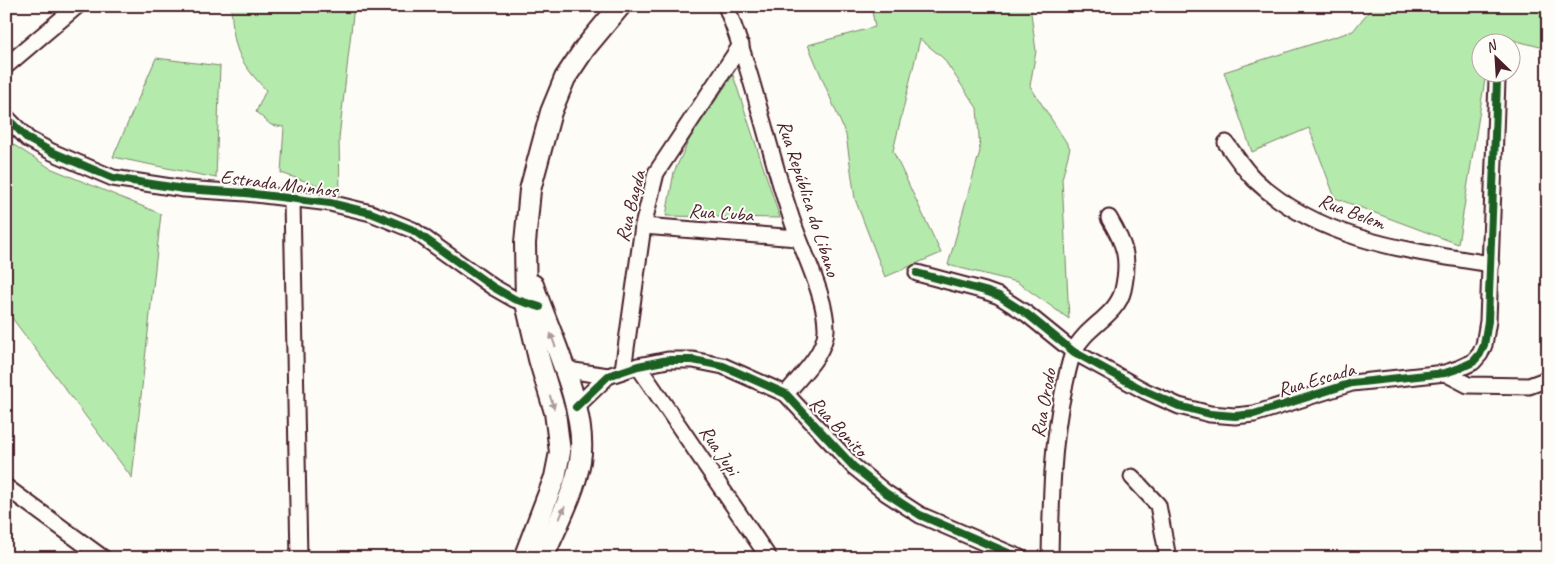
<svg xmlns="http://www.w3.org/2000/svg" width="1554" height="564" font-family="Caveat,sans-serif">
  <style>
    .green { fill: #b4eaac; stroke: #7f846c }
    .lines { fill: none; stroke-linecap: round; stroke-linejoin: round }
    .street-casing { stroke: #4a1f2b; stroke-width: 19 }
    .secondary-casing { stroke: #4a1f2b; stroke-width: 24 }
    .street { stroke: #fdfcf7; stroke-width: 15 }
    .secondary { stroke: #fdfcf7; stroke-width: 20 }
    .cycleway-casing { stroke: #fdfcf7; stroke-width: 11 }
    .cycleway { stroke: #1b5e20; stroke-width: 8 }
    .oneway { fill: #ac999b }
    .labels { text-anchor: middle; stroke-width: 4; stroke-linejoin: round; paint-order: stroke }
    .street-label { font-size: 20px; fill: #4a1f2b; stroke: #fdfcf7 }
  </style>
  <rect width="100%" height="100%" fill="#fdfcf7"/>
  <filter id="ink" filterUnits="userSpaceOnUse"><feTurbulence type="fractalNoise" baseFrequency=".02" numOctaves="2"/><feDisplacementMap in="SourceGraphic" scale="10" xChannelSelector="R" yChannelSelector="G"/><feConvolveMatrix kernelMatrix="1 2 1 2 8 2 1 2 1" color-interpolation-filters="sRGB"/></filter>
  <g filter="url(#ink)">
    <!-- green -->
    <g class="green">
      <path d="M231 6H354L339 138 340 193 281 173 284 127 271 125 256 112 266 90C236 58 234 49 231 6Z"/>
      <polygon points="871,6 1033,6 1031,13 1036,51 1030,86 1070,148 1062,179 1069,319 1017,282 948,265 980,151 977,108 943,58 920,39 893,151 941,253 885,277 855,199 846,135 808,45 875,27"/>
      <polygon points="1373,6 1548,6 1548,49 1493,35 1491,42 1482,42 1482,72 1486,73 1458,244 1335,198 1309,128 1252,152 1224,72 1353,31"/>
      <polygon points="156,58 220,66 216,178 113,157"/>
      <polygon points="733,75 780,218 666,216 674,172 690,138"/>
      <polygon points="6,140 50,168 161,214 132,478 6,310"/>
    </g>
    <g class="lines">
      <!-- street casing -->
      <g class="street-casing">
        <g id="street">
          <path d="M726 6C753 74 767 145 790 214 800 247 827 297 826 330 825 354 800 376 786 394"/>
          <polyline points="6,66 77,6"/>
          <polyline points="6,117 28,139 52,152 113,178 184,189 246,193 330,203 371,213 413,230 493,287 514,299 536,306"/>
          <path d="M1226 143C1235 155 1244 169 1254 179 1317 240 1409 251 1491 264"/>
          <polyline points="292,200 299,558"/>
          <polyline points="643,226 797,238"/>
          <polyline points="917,273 985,291 999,296 1027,314 1074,352 1145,391 1179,406 1210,414 1235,416 1254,414 1352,383 1445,373 1460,368 1473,362 1480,354 1484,345 1488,321 1497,81"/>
          <polyline points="562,365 574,371 608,376"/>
          <polyline points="638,366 769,558"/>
          <polyline points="623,370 643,226 656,173 741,45"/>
          <polyline points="1445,373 1468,385 1529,386 1548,379"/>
          <polyline points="576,407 608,376 638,366 668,360 693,360 723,366 786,394 853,466 886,493 920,515 1020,558"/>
          <polyline points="1132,477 1158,505 1168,558"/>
          <polyline points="6,487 103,558"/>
          <path d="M1050 558C1051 501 1052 443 1064 388 1067 376 1069 362 1074 351 1085 327 1117 316 1123 290 1130 258 1125 245 1109 218"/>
        </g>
      </g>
      <!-- secondary casing -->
      <g class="secondary-casing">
        <g id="secondary">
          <path d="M533 285C549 333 589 411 580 461 574 495 556 526 543 558"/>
          <polyline points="524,558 555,477 560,452 555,412 539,359 526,303 525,243 530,190 551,112 565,78 585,48 620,6"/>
        </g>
      </g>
      <!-- street -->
      <use href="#street" class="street"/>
      <!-- secondary -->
      <use href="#secondary" class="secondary"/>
      <!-- cycleway casing -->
      <g class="cycleway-casing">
        <g id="cycleway">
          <polyline points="6,117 28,139 52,152 113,178 184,189 246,193 330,203 371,213 413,230 493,287 514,299 540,307"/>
          <polyline points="917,273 985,291 999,296 1027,314 1074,352 1145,391 1179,406 1210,414 1235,416 1254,414 1352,383 1445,373 1460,368 1473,362 1480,354 1484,345 1488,321 1497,81"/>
          <polyline points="576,407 608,376 638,366 668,360 693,360 723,366 786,394 853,466 886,493 920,515 1020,558"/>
        </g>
      </g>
      <!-- cycleway -->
      <use href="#cycleway" class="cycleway"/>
    </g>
    <!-- one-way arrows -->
    <defs><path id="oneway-solid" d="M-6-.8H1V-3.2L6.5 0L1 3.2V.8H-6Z" transform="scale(1.25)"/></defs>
    <g class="oneway">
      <use href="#oneway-solid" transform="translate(553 340) rotate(-110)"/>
      <use href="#oneway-solid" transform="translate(552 402) rotate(72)"/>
      <use href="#oneway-solid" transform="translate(562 513) rotate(-67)"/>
    </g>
  </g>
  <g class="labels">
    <!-- street labels -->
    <g class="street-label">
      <text transform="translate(279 183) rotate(7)" y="7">Estrada Moinhos</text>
      <text transform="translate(809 198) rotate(72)" y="7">Rua República do Libano</text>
      <text transform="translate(630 206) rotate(-76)" y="7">Rua Bagda</text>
      <text transform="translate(1352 211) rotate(21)" y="7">Rua Belem</text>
      <text transform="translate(721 212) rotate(4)" y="7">Rua Cuba</text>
      <text transform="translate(1316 379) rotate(-16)" y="7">Rua Escada</text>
      <text transform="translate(1043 403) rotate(-80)" y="7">Rua Orodo</text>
      <text transform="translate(839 426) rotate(47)" y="7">Rua Bonito</text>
      <text transform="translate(720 450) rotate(56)" y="7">Rua Jupi</text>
    </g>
  </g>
  <!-- margin -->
  <rect width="1554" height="564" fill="none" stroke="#fdfcf7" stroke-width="25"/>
  <rect x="12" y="12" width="1529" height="539" fill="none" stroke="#4a1f2b" stroke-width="2" filter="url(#ink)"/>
  <!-- north arrow -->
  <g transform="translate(1496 58) rotate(335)"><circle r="24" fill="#fdfcf7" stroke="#b5a4a5"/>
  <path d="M0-4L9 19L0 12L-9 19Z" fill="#4a1f2b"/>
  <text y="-8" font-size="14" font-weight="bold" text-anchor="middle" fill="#4a1f2b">N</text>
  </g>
</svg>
